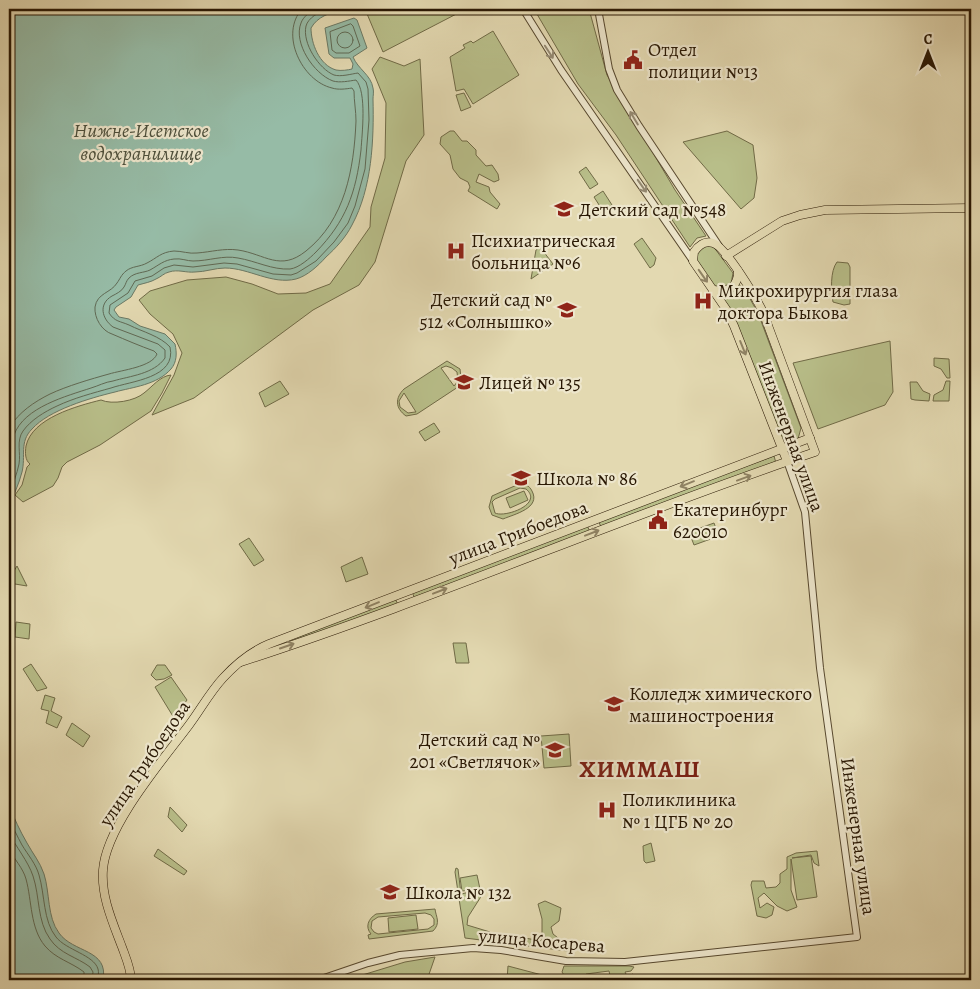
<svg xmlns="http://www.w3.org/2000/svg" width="980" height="989" font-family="Alegreya,serif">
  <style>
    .green { fill: #b8be89; stroke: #706a46; fill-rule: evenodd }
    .water { fill: #96bba6; stroke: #6a7965 }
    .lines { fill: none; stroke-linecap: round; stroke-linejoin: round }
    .shore { stroke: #5f6954; stroke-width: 1 }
    .minor-casing { stroke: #57482e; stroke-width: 8 }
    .major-casing { stroke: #281703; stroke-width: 9 }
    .minor { stroke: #ede6cc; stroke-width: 6 }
    .major { stroke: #e3d9b1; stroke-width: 8 }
    .oneway { stroke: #948972 }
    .oneway2 { stroke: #8f8263 }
    .labels { text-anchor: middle; stroke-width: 4.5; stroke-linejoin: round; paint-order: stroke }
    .poi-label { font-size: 19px; fill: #281703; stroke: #ede6cc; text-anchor: start }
    .street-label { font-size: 19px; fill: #281703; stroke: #ede6cc }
    .water-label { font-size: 20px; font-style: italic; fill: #4e503c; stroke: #ede6cc }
    .district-label { font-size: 24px; font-weight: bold; letter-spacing: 1px; fill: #7a1f14; stroke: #ede6cc }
  </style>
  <rect width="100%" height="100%" fill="#e3d9b1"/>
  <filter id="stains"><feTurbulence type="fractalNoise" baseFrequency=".004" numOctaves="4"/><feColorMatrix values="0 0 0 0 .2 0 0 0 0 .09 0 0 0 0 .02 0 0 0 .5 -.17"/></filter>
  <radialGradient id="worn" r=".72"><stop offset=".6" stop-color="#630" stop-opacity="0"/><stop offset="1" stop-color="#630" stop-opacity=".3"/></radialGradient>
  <!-- green -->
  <g class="green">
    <polygon points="365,9 466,9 383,52"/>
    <polygon points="534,9 589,9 607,75 675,190 706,236 697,238 690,247 616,135 578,84"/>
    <polygon points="493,31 519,75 473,104 464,89 456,91 450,57 465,48 463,45 471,41 473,43"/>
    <polygon points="380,57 404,66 420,59 424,135 406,161 375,262 359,285 313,310 194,398 152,415 174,375 182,353 173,334 150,314 139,300 150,291 187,280 226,277 252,284 278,294 306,293 330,284 370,227 371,207 385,158 386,103 372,69"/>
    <polygon points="464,93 471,107 461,111 456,95"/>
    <polygon points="450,131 454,131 462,141 467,141 476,150 476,155 486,166 492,165 498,174 499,180 494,182 479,174 476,182 489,187 490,192 500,204 497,209 468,191 470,187 468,182 460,178 453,169 450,155 440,144 441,137"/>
    <polygon points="727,131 753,145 757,178 754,198 741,209 683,142"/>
    <polygon points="586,167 598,184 590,189 579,172"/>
    <polygon points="603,191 612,205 603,211 594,197"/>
    <polygon points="642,238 656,258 654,265 650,268 634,244"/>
    <polygon points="707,246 713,246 733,273 731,284 724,289 714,286 695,260 695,254 701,247"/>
    <polygon points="540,247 553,264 531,279 536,250"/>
    <path d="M837 262 848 263 850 267V304L844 305 833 302C831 291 830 271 837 262Z"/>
    <polygon points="738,283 749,297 758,313 801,428 798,439 789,442 781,438 721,295 728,293"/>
    <polygon points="890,341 893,392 885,405 818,429 793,363"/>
    <polygon points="934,358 949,359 950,378 947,378 941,369 934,366"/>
    <path d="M447 361 460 369 461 378 458 387 417 414 406 416C395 408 395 398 404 389ZM446 366 452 368 457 372 458 381 454 386 441 368ZM404 393 416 412H415L408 413 400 407 399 401Z"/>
    <path d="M171 375 162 393 151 411 100 445 67 462 62 467 58 478 53 486 23 502 15 495 22 485 27 467 30 464C25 460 25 453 26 446 32 418 77 406 101 400 112 405 135 401 144 393 152 387 160 376 171 375Z"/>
    <polygon points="280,381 289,394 265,407 259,393"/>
    <polygon points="946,381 950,381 949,401 933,401 934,395 943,390"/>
    <polygon points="910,382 917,382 923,391 930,394 929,401 915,400 911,399"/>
    <polygon points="434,423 440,432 425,441 419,432"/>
    <polygon points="774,456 776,463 601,527 598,520"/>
    <path d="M519 484C525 484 529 485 532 491 541 508 515 514 503 519L492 515 489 507 492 496ZM520 488 526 489C544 504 505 518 495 513L492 502 495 499Z"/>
    <polygon points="524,491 528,500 510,508 506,498"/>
    <polygon points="714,523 719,536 694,545 689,532"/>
    <polygon points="587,525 590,532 415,599 412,592"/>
    <polygon points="249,538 264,560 254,566 239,544"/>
    <polygon points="362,557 368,574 346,582 341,567"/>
    <polygon points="17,566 27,586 9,583 9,579"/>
    <polygon points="395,598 398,605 282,647 280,642"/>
    <polygon points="16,622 30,624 29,639 15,637"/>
    <polygon points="453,643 466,643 469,663 456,663"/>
    <polygon points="31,664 47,688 37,691 23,669"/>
    <polygon points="157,665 165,665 172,675 164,679 156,680 151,675"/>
    <polygon points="171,677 187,700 174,718 155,687"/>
    <polygon points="45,695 55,698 51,711 62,717 57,728 46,723 49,711 41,709"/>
    <polygon points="72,723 90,736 83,747 66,735"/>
    <polygon points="569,734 571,766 544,768 541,736"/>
    <polygon points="170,807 187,825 182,832 168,817"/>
    <polygon points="651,843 655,861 646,863 644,861 643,846"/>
    <polygon points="158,849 187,871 184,875 154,856"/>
    <polygon points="817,851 819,866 814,863 811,855 792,858 811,856 817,897 797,900 791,859 791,890 797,907 787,911 777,906 764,893 758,898 760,908 767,903 774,907 772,915 766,918 757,916 751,885 752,881 764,881 766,888 776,887 780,883 780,874 787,869 787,857 796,853"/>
    <polygon points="456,868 458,869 461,894 479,890 482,895 468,917 467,925 490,932 492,937 510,939 513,936 542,941 542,919 538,904 545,901 561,908 559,921 551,927 553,934 567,945 568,951 465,938 455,872"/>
    <polygon points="477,875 480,889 462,891 460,878"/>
    <path d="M435 909C436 917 441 923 433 931L369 939 368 935 371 934C365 927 368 919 376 914ZM425 913 431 915 434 919V925L428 929 378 934 374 932 371 928 372 921 378 917Z"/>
    <polygon points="416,915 418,929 389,932 388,918"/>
    <polygon points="435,957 427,980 346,980 405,962"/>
    <polygon points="508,966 542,975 549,980 507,980"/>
    <polygon points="564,966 629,966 634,967 631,971 625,972 627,976 633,974 635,977 642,977 643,980 611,980 609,971 586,974 587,980 567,980 562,972"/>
  </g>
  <!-- water -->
  <g class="water">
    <path d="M9 9H341C329 14 318 16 311 28 311 43 319 65 336 70 341 71 348 70 352 69L353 64 350 58H334L329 54 325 28 354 18 357 20 367 48 353 57C358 69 371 75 373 88 374 92 373 96 373 99 374 140 372 188 352 225 346 237 336 248 326 257 318 266 307 276 296 279 272 285 249 268 225 268 215 268 205 272 195 272 186 273 178 269 169 272 164 273 161 277 156 279 151 282 145 283 138 285L131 297 116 307 114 310 119 317 129 319 140 326 165 334 175 344C177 353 177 362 171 369 157 385 133 387 115 392 90 398 49 410 32 429 19 442 26 456 22 472 19 484 13 496 9 508Z"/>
    <path d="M9 805C14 818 20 831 27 843 33 854 40 862 44 874 50 893 47 917 59 933 73 953 109 949 103 980H9Z"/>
  </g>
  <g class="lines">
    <!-- shore -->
    <g class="shore">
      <polygon points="351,24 353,26 360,46 349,53 336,53 332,50 330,32"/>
      <circle cx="345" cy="40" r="8"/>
      <path d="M9 428C19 412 34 402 50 394 67 386 91 379 109 374 122 370 152 367 157 354L154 351C140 346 126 340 112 334 102 331 94 318 95 307 97 293 111 293 117 283 120 279 121 275 126 271 132 266 140 267 147 263 157 258 161 252 174 251 182 251 189 254 197 253 211 252 224 248 238 250 265 254 280 272 306 251 345 220 354 169 356 121 356 111 354 101 354 91L352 88C346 89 338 90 332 88 302 81 279 34 302 9"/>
      <path d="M9 476C11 470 13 464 13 458 13 450 11 442 14 435 24 407 67 396 91 388 98 386 105 382 113 381 130 376 154 374 165 358V350L158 344 113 327C102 319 98 304 112 296 116 294 122 291 124 287 126 284 126 281 129 278 135 272 144 273 150 270 159 265 164 260 174 259 181 258 187 261 193 261 209 261 223 255 238 258 256 261 272 270 290 269 299 268 310 258 316 252 346 221 356 193 361 150 362 134 367 92 356 80 349 81 340 83 333 81 314 74 293 43 301 23 303 17 309 13 314 9"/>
      <path d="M9 493C13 484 17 474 19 464 21 453 16 441 23 431 31 420 44 412 57 406 74 398 93 393 111 388 131 381 177 378 170 347 160 336 143 332 129 325 120 321 115 322 109 313L110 305 128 293 135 281 152 276 164 268 174 265 193 267 224 263 237 264 273 274 291 275 297 273 316 261 334 242 348 223 355 206 365 169 369 120 368 89 366 82 358 73C351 74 341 77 334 75 319 69 302 43 306 26 308 18 319 12 327 9"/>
      <path d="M9 818C13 827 17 836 22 845 28 855 36 864 39 875 45 895 43 921 56 937 66 950 94 955 98 969 99 972 98 977 98 980"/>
      <path d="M9 833C16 847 28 861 33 876 40 897 37 921 50 939 60 954 77 957 90 967L93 972 92 980"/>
      <path d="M9 849C14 859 23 868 26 879 32 901 30 928 45 946 56 959 71 962 84 972V980"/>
    </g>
    <!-- minor casing -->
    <g class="minor-casing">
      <g id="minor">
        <polyline points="523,9 561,70 693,261"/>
        <polyline points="598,9 609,69 617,90 639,126 719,246"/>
        <polyline points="318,980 368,963 400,955 473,948 501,950 566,961 625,962 857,937 820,668 805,512 787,461"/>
      </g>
    </g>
    <!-- major casing -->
    <g class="major-casing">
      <g id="major">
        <polyline points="726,256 782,221 800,215 825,210 971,208"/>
        <path d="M713 290C728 292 738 288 738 271"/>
        <path d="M241 662C435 599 622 517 815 452L763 312C756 298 726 247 713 243 705 240 698 246 694 252L693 261 726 309 734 326 787 461"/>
        <path d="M131 980C131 969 126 958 122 947 113 923 101 897 103 870 106 826 162 761 189 725 201 709 210 692 223 678 235 665 252 651 269 644L810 438"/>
      </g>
    </g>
    <!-- minor -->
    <use href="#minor" class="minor"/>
    <!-- major -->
    <use href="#major" class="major"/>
  </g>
  <!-- one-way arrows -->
  <defs><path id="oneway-shaft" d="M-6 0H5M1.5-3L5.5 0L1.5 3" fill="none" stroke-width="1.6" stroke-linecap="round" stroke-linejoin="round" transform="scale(1.25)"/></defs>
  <g class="oneway">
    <use href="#oneway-shaft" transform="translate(549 52) rotate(57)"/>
    <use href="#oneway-shaft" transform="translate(634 118) rotate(-121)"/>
    <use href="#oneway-shaft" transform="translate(642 186) rotate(55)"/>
  </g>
  <g class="oneway2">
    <use href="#oneway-shaft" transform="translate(703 276) rotate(55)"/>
    <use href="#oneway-shaft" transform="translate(743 348) rotate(68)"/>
    <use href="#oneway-shaft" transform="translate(744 478) rotate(-20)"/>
    <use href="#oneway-shaft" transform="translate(687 484) rotate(158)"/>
    <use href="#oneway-shaft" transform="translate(592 533) rotate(-21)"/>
    <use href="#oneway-shaft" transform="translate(440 591) rotate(-21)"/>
    <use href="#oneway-shaft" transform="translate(372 605) rotate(158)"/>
    <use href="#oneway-shaft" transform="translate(287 646) rotate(-19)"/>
  </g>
  <!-- icons -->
  <defs>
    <g id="civic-bare" transform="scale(1.5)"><path d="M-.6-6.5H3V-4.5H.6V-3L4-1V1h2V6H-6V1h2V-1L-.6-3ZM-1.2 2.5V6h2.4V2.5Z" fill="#8f2418" stroke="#ede6cc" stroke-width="2.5" paint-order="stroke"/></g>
    <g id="school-bare" transform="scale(1.5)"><path d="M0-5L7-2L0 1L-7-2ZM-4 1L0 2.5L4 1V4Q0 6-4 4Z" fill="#8f2418" stroke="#ede6cc" stroke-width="2.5" paint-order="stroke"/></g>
    <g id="hospital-bare" transform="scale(1.5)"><path d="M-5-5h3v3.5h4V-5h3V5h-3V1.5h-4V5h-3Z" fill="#8f2418" stroke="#ede6cc" stroke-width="2.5" paint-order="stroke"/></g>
    <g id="university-bare" transform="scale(1.5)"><path d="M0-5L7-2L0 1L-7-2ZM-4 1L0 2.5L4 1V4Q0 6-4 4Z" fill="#8f2418" stroke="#ede6cc" stroke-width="2.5" paint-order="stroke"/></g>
  </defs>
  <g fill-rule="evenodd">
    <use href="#civic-bare" x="633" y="60"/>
    <use href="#school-bare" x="564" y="209"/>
    <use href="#hospital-bare" x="456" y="251"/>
    <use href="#hospital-bare" x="703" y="301"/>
    <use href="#school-bare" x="567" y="310"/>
    <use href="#school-bare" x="464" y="382"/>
    <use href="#school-bare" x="521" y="478"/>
    <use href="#civic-bare" x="658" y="520"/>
    <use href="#university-bare" x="614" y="704"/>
    <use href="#school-bare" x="555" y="750"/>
    <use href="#hospital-bare" x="607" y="810"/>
    <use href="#school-bare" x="390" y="892"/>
  </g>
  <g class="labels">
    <!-- poi labels -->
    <g class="poi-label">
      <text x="648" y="56">Отдел<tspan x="648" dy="22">полиции №13</tspan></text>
      <text x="579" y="216">Детский сад №548</text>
      <text x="471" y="247">Психиатрическая<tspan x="471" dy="22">больница №6</tspan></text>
      <text x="718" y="297">Микрохирургия глаза<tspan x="718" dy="22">доктора Быкова</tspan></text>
      <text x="552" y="306" text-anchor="end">Детский сад №<tspan x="552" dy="22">512 «Солнышко»</tspan></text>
      <text x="479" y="389">Лицей № 135</text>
      <text x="536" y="485">Школа № 86</text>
      <text x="673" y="516">Екатеринбург<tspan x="673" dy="22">620010</tspan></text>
      <text x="629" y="700">Колледж химического<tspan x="629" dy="22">машиностроения</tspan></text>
      <text x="540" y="746" text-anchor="end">Детский сад №<tspan x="540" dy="22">201 «Светлячок»</tspan></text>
      <text x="622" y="806">Поликлиника<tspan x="622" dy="22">№ 1 ЦГБ № 20</tspan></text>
      <text x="405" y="899">Школа № 132</text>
    </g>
    <!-- street labels -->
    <g class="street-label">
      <text transform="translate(792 436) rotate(70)" y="7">Инженерная улица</text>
      <text transform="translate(518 532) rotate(-21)" y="7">улица Грибоедова</text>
      <text transform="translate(144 763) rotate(-56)" y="7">улица Грибоедова</text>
      <text transform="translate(859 836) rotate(82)" y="7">Инженерная улица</text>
      <text transform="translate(542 940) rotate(5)" y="7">улица Косарева</text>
    </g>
    <!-- water labels -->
    <g class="water-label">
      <text x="141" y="137">Нижне-Исетское<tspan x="141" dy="23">водохранилище</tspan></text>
    </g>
    <!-- district labels -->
    <g class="district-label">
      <text x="640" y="777">ХИММАШ</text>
    </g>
  </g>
  <!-- margin -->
  <rect width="980" height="989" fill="none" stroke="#e3d9b1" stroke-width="30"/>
  <rect x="10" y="10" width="960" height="969" fill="none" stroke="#281703" stroke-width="2.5"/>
  <rect x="15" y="15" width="950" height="959" fill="none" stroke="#281703"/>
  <!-- north arrow -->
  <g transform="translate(928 52)" stroke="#ede6cc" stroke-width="4" paint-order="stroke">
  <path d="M0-4L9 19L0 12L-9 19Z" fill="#281703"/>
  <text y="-8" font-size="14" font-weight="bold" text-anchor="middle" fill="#281703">С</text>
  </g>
  <rect width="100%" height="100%" filter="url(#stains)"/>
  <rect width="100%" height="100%" fill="url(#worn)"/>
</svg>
